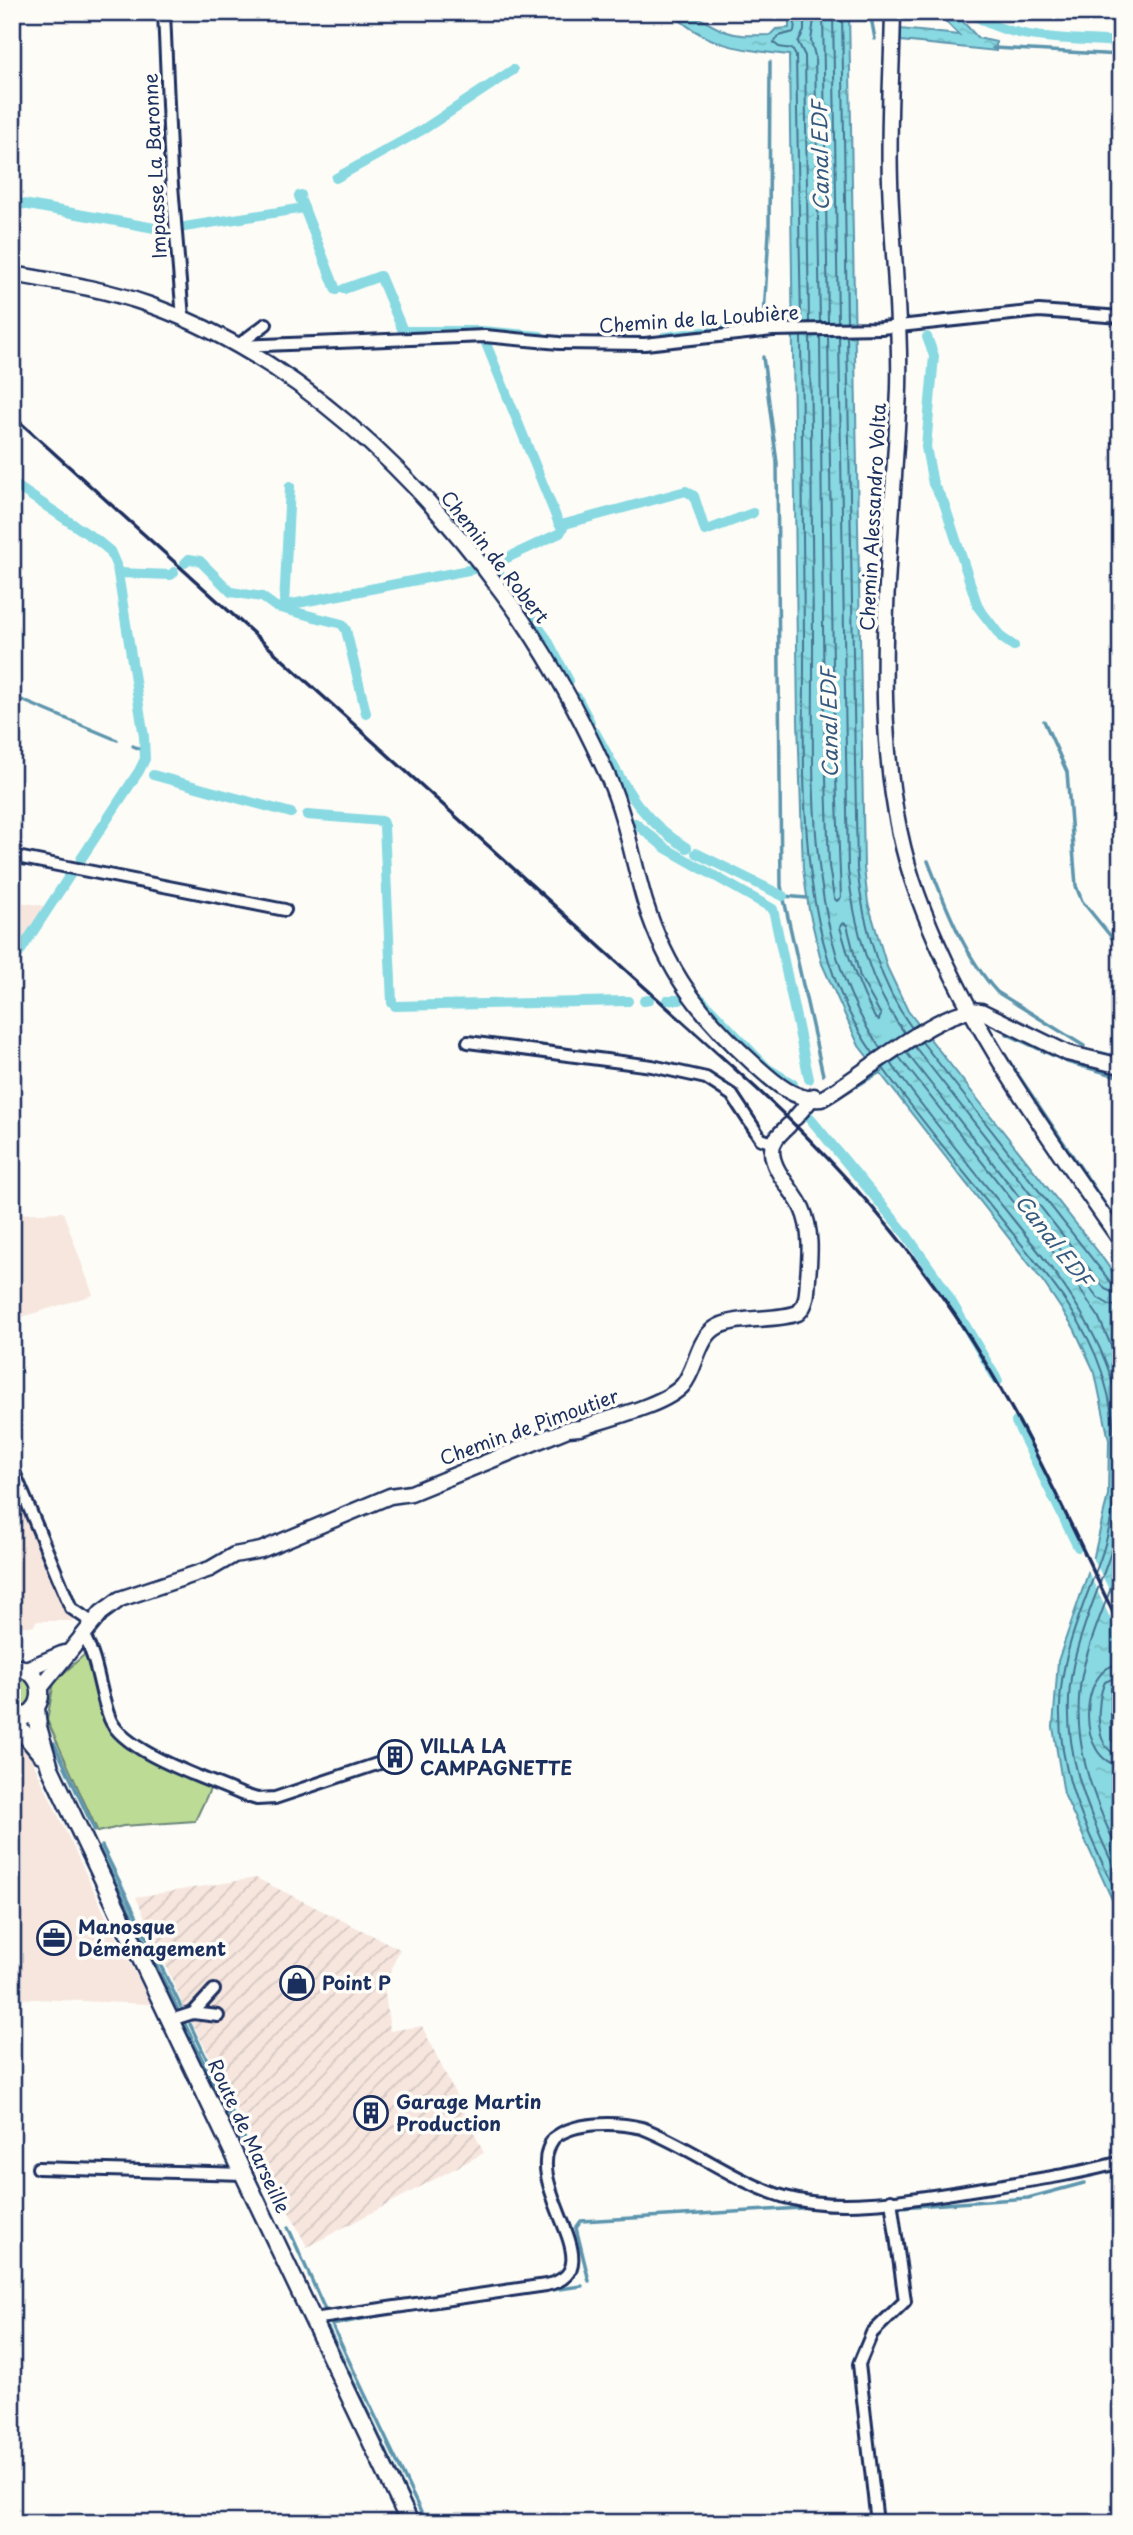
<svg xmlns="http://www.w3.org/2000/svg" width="1133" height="2535" font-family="'Playpen Sans',sans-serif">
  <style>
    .built { fill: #f7e6de }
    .industrial { fill: url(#industrial-furrows) }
    .grass { fill: #bcdc95; stroke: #6c867a; stroke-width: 2 }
    .water { fill: url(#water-ripples); stroke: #5c95ad; stroke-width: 2 }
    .pier { fill: #fdfcf7 }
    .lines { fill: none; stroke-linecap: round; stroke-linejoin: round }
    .shore { stroke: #477392; stroke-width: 2 }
    .stream { stroke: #5c95ad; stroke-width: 3.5 }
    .canal { stroke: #88d9e1; stroke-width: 10 }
    .street-casing { stroke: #1b2f5e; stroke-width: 16 }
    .secondary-casing { stroke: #1b2f5e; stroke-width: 19 }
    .primary-casing { stroke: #1b2f5e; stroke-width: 21 }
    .street { stroke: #fdfcf7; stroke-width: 10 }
    .secondary { stroke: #fdfcf7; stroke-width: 14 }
    .primary { stroke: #fdfcf7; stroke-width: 16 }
    .rail { stroke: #1b2f5e; stroke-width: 3.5 }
    .labels { text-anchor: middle; stroke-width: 7; stroke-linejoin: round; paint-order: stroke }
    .street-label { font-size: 19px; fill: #1b2f5e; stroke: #fdfcf7 }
    .poi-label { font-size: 19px; font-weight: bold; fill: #1b2f5e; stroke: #fdfcf7; text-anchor: start }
    .water-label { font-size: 21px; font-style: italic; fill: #365a7f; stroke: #fdfcf7 }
  </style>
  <defs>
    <pattern id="industrial-furrows" width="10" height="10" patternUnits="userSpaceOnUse" patternTransform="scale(1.75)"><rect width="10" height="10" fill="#f7e6de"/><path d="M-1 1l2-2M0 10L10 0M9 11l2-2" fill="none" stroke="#d3c6c1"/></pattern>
    <pattern id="water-ripples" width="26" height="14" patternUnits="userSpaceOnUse" patternTransform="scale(1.75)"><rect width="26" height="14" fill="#88d9e1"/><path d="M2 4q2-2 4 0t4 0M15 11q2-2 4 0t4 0" fill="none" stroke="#75bbc3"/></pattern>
  </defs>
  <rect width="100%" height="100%" fill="#fdfcf7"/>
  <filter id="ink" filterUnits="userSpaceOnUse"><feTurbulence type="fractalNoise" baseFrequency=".0143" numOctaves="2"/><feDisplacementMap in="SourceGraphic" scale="14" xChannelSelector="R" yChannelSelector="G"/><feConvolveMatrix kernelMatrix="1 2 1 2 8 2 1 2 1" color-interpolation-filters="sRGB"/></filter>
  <g filter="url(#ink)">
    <!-- built -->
    <g class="built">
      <polygon points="12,901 45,906 12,956"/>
      <polygon points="63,1212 93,1295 12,1320 12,1214"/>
      <polygon points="12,1474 39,1542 75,1621 36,1621 34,1626 12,1626"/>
      <polygon points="12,1730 20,1738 31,1758 102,1908 151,2004 12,1998"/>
    </g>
    <!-- industrial -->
    <polygon class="industrial" points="256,1878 400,1949 384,1985 390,2031 422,2026 484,2153 307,2247 182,2003 136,1897"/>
    <!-- grass -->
    <g class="grass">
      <polygon points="86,1653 107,1724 119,1741 212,1785 195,1821 123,1826 98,1832 47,1720 54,1682"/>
      <path d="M12 1675 29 1681C36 1697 31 1710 12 1711Z"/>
    </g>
    <!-- water -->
    <g class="water">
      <path d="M671 12C699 12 702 23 727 32 741 37 755 35 770 35L776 29 789 28V12H849L864 868 868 903 887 967 908 1011 1099 1253 1121 1284V1672L1116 1704 1121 1760V1919L1064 1794 1053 1727 1058 1661 1094 1556 1108 1495 1109 1440 1095 1373 1074 1328 1044 1283 859 1046 822 964 809 910 803 869 798 721 789 55C744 50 706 47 671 12Z"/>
      <polygon points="936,12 954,12 978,38 996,42 996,51 901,41 901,29 959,35"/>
    </g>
    <!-- pier -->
    <polygon class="pier" points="1091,1554 1121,1613 1121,1641 1086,1567"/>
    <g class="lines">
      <!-- shore -->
      <g class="shore">
        <polyline points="796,12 794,32 779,36 774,43 779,47 792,49 796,56 801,322"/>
        <polyline points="804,12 804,31 798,42 805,56 809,322"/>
        <polyline points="815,12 811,41 815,56 820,322"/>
        <polyline points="823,12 828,322"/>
        <polyline points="833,12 838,322"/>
        <polyline points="842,12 847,322"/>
        <path d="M801 336C802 436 803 535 804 635 805 770 791 937 873 1053"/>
        <path d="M810 336C811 436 812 535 813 635 814 767 801 936 880 1048"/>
        <polyline points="820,336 824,720 829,866 834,898 837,901 841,897 834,729 828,336"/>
        <path d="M839 336 848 870C854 925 870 987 904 1032"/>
        <path d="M847 336 857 868C863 923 879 983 912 1028"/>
        <path d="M843 923 847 925 860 977 881 1015 879 1020 875 1018C859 987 849 961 840 927Z"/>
        <polyline points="922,1042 1112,1284 1121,1287"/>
        <polyline points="915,1047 1105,1289 1121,1296"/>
        <polyline points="906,1052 1098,1298 1110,1305 1121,1307"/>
        <polyline points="899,1057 1065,1267 1098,1316 1121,1368"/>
        <path d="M891 1063C928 1116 971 1167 1012 1218 1061 1279 1107 1337 1121 1416"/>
        <path d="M883 1068C924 1125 970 1179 1014 1235 1048 1277 1085 1320 1102 1372 1121 1432 1121 1501 1100 1560 1083 1607 1060 1656 1060 1707 1058 1779 1091 1839 1121 1902"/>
        <path d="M1121 1512C1112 1565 1084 1613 1073 1666 1057 1745 1088 1812 1121 1882"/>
        <path d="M1121 1559C1110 1595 1093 1629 1084 1666 1067 1734 1092 1797 1121 1857"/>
        <path d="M1121 1664C1077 1666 1077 1764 1121 1765"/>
        <path d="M1121 1675 1105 1682C1096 1700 1093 1753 1121 1755"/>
        <polyline points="1121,1684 1111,1688 1111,1740 1121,1746"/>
      </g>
      <!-- stream -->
      <g class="stream">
        <polyline points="870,12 875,39"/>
        <polyline points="993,48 1121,55"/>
        <polyline points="764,315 769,233 770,62"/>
        <polyline points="763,357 777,463 781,886 823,1075"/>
        <polyline points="1117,635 1121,635"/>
        <polyline points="12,696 117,740"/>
        <polyline points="1044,721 1067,772 1076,886 1082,901 1121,949"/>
        <polyline points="133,746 145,751"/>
        <path d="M928 861C945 905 965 957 997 992L1084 1046"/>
        <polyline points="783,896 807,898"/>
        <polyline points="1007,1034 1067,1062 1121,1077"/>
        <polyline points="1000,1048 1121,1228"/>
        <polyline points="1098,1052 1121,1058"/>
        <polyline points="838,1097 882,1071"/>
        <polyline points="54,1743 95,1831"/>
        <polyline points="102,1846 181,2007"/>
        <polyline points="99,1848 244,2145 251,2151"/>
        <polyline points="190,2024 248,2146"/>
        <polyline points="901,2207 1028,2198 1084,2183"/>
        <polyline points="875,2208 885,2208"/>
        <polyline points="288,2227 326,2312"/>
        <polyline points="589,2281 576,2228 581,2221 802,2208"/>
        <polyline points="543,2291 582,2286"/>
        <polyline points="386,2314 332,2325 426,2523"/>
        <polyline points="328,2328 420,2523"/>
      </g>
      <!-- canal -->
      <g class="canal">
        <path d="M971 12C1006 42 1076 38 1121 42"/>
        <polyline points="336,178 424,129 513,70"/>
        <polyline points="12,202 171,231"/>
        <polyline points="304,208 336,290"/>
        <polyline points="178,228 304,208 299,196 301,195"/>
        <polyline points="344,289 380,276 403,331 482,331 540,336"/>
        <polyline points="664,337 759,325"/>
        <polyline points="927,337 934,356 926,447 933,484 944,503 978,607 1002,638 1014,646"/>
        <polyline points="485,341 559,524 565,524"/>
        <polyline points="12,483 98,541 110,551 117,567 144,737 145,759 139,771 81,859"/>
        <polyline points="185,563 189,559 200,561 231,592 262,597 276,607 342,624 346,630 366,713"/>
        <polyline points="492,565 560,533 565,524 686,491 694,496 705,531 753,513"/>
        <polyline points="493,565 547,639 569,681"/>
        <polyline points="118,573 171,575 174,572"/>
        <polyline points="282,606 479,568"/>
        <polyline points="284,606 290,486"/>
        <polyline points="577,697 590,722"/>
        <path d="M595 732C623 782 635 816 687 848"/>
        <polyline points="153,775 291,813"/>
        <polyline points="307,815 382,821 384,826 392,1003 395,1006 628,1001"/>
        <polyline points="635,823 667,849 773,909 809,1079"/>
        <polyline points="696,853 783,896"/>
        <polyline points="12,964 70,875"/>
        <polyline points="701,999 767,1068 793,1084"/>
        <polyline points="667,1000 680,1000"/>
        <polyline points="644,1001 649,1000"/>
        <polyline points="808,1116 905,1233 941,1284 998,1381"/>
        <polyline points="1016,1422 1078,1547"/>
      </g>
      <!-- street casing -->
      <g class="street-casing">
        <g id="street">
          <polyline points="164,12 171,173 183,318"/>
          <polyline points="237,346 266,324"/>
          <polyline points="240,346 485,336 559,343 645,344 773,330 881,328 1039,311 1121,317"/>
          <polyline points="12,856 285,910"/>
          <polyline points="468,1042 652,1066 706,1078 732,1095 761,1139 773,1143"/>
          <polyline points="12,1467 71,1608 93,1623"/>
          <path d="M84 1636C99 1663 99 1692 110 1719 124 1753 208 1779 241 1794L257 1799 275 1798 383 1762"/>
          <polyline points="193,2013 218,2016"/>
          <polyline points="171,2020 193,2013 214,1990"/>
          <polyline points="38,2168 244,2174"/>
          <path d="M313 2319 546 2285C617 2270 518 2185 554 2138 575 2121 617 2122 642 2128 691 2147 735 2182 785 2197 846 2214 929 2196 991 2187 1034 2180 1078 2174 1121 2162"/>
          <polyline points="877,2523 859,2364 872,2333 905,2301 891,2200"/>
        </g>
      </g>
      <!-- secondary casing -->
      <g class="secondary-casing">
        <g id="secondary">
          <path d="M893 12C892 68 888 125 890 181 892 250 901 319 899 388 893 549 861 742 918 896 964 1022 1045 1132 1121 1241"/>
          <path d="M12 274C59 282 105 289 150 305 293 356 414 472 502 592 545 649 580 714 609 779 626 818 633 862 645 902 667 972 700 1015 753 1063 773 1081 793 1101 821 1099 858 1080 944 1003 981 1011L1067 1053 1121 1066"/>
          <polyline points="795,1118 814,1096"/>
          <polyline points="26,1669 64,1653"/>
          <path d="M41 1687 101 1613 120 1599 210 1569 234 1555 261 1550 390 1496 411 1493 568 1429 580 1428C606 1419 666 1405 683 1385 696 1369 697 1342 714 1329 733 1315 774 1322 798 1313 808 1304 807 1290 808 1278 810 1255 812 1230 802 1208 794 1191 772 1171 772 1151 772 1140 781 1133 789 1125"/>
        </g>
      </g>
      <!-- primary casing -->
      <g class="primary-casing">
        <g id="primary">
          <path d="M12 1668C49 1665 50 1720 12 1718"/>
          <polyline points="36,1708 38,1727 50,1768 410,2523"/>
          <polyline points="12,1719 41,1754"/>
        </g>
      </g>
      <!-- street -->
      <use href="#street" class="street"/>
      <!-- secondary -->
      <use href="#secondary" class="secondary"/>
      <!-- primary -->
      <use href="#primary" class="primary"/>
      <!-- rail -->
      <path class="rail" d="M12 415 756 1088C830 1156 898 1231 955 1315 1021 1413 1070 1523 1121 1629"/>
    </g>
  </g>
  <!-- icons -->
  <defs>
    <g id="building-ring" transform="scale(1.75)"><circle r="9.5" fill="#fdfcf7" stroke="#1b2f5e" stroke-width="1.5"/><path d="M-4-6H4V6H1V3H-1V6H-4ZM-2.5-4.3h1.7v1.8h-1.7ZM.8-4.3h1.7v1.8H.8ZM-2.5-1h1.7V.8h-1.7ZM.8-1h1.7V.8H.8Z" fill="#1b2f5e"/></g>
    <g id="office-ring" transform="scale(1.75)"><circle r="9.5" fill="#fdfcf7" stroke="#1b2f5e" stroke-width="1.5"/><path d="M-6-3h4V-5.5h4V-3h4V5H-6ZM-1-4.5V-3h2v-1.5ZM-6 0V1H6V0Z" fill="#1b2f5e"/></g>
    <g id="shop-ring" transform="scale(1.75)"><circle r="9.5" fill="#fdfcf7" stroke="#1b2f5e" stroke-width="1.5"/><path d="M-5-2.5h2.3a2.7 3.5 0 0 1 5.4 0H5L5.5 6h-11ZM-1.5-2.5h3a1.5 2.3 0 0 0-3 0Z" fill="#1b2f5e"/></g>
  </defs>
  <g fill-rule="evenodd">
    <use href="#building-ring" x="395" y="1757"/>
    <use href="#office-ring" x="54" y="1938"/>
    <use href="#shop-ring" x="297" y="1983"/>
    <use href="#building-ring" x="371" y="2113"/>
  </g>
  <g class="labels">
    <!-- street labels -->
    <g class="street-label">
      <text transform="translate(155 166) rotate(-93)" y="7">Impasse La Baronne</text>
      <text transform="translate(699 319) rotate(-4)" y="7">Chemin de la Loubière</text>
      <text transform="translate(873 517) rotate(-87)" y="7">Chemin Alessandro Volta</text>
      <text transform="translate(495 557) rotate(52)" y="7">Chemin de Robert</text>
      <text transform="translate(529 1427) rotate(-20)" y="7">Chemin de Pimoutier</text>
      <text transform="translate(249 2136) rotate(65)" y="7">Route de Marseille</text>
    </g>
    <!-- poi labels -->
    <g class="poi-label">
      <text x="420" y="1753">VILLA LA<tspan x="420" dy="22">CAMPAGNETTE</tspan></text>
      <text x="78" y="1934">Manosque<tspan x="78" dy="22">Déménagement</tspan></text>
      <text x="322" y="1990">Point P</text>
      <text x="396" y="2109">Garage Martin<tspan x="396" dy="22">Production</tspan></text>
    </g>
    <!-- water labels -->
    <g class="water-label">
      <text transform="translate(821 156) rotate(-91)" y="7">Canal EDF</text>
      <text transform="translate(830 723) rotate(-91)" y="7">Canal EDF</text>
      <text transform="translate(1053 1241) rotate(52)" y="7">Canal EDF</text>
    </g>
  </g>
  <!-- margin -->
  <rect width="1133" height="2535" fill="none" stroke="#fdfcf7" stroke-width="42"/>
  <rect x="21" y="21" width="1091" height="2493" fill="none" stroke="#1b2f5e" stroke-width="2.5" filter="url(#ink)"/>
</svg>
